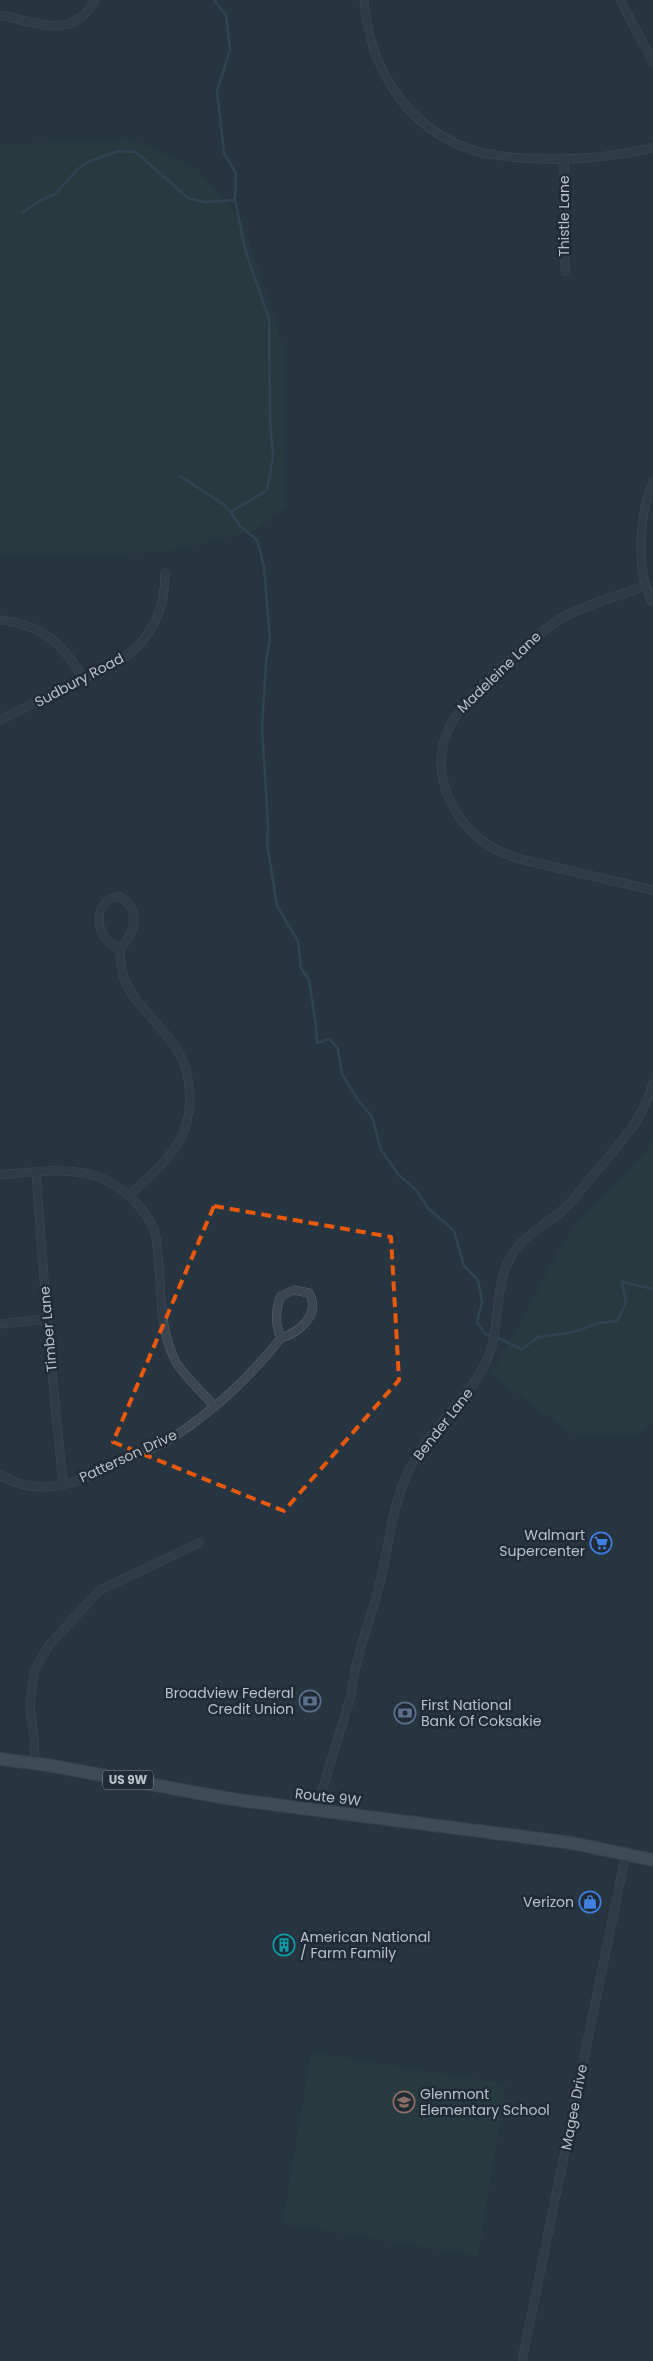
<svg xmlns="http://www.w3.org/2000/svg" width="653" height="2361" font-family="Poppins,sans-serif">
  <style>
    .green { fill: #294140 }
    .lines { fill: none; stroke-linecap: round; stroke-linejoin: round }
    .stream { stroke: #3d5667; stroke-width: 2.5 }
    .minor-casing { stroke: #59646d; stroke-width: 9 }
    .primary-casing { stroke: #47525c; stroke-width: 14 }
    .minor { stroke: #3b4650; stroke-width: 8 }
    .primary { stroke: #59666f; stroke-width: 12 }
    .marked { fill: none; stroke: #e8590c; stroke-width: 4; stroke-dasharray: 10 6; stroke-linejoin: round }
    .labels { text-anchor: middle; stroke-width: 5; stroke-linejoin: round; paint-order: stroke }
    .shield { fill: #202b35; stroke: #8a949d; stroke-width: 1 }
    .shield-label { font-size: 12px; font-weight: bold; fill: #b7c1ca }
    .street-label { font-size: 14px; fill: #b7c1ca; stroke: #202b35 }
    .poi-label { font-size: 14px; fill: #b7c1ca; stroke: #202b35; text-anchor: end }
  </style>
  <rect width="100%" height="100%" fill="#273540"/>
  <!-- green -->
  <g class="green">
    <polygon points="130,138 195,167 242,220 285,352 285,506 256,530 172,551 65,557 0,556 0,145"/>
    <polygon points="653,1136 653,1423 636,1436 574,1435 492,1375 568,1235 649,1148"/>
    <polygon points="311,2052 506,2084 478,2256 283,2224"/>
  </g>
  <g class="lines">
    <!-- stream -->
    <g class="stream">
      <polyline points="214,0 226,15 230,49 217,91 224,153 236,173 235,200 246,253 269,319 270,422 273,456 267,490 231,512 240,526 257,540 264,567 270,639 266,661 262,727 268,825 267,842 277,906 298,941 301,968 309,980 316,1025 317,1043 330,1039 338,1049 342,1074 358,1100 372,1117 381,1150 399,1175 416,1190 428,1208 454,1231 464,1266 478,1280 482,1302 477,1322 485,1334 490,1335"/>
      <polyline points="22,213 39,201 55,194 78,169 88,162 118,151 136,152 188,198 205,202 235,200"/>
      <polyline points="180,476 223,504 231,512"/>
      <polyline points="498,1338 522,1349 538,1337 574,1332 598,1323 617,1321 626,1303 622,1282 653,1289"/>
    </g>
    <!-- minor casing -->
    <g class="minor-casing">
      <g id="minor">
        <path d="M364 0C369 66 405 126 469 149 482 154 496 155 510 157 558 162 606 159 653 148"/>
        <polyline points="620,0 653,62"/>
        <path d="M0 15C36 22 73 41 95 0"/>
        <polyline points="564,161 565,271"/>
        <path d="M653 482C639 514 635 573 653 603"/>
        <path d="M645 586C619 596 588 603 564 617 542 629 526 646 508 662 466 700 421 737 450 801 465 831 487 850 520 859L653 890"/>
        <path d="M0 620C43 625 62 643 84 679"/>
        <path d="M0 720 123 659C153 636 165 610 165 573"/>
        <path d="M118 896C141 906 137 934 119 948 95 939 90 903 118 896Z"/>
        <path d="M119 948C121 958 121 969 124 978 132 1003 162 1025 176 1048 194 1077 195 1121 174 1149 162 1166 145 1181 129 1195"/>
        <polyline points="36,1172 47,1319 63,1485"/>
        <path d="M0 1175C52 1170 100 1161 138 1205 146 1214 154 1226 156 1238 163 1279 156 1324 176 1362 185 1377 202 1392 213 1405"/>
        <path d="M294 1290 309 1293C321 1314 300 1332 281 1338 275 1324 275 1310 281 1296Z"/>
        <polyline points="0,1324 47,1319"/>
        <path d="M0 1475C41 1499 76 1483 116 1464 134 1456 155 1449 172 1438 212 1412 251 1376 281 1338"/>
        <polyline points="35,1764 34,1738 30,1707 32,1687 35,1669 49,1645 100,1590 199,1543"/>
        <path d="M316 1811 351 1695C355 1657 370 1622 379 1586 390 1544 392 1497 415 1459 435 1424 468 1399 486 1362 503 1326 491 1285 515 1250 528 1233 548 1223 564 1209 578 1196 588 1180 601 1166 626 1135 640 1124 653 1084"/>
        <polyline points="522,2361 626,1853"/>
      </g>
    </g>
    <!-- primary casing -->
    <g class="primary-casing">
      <polyline id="primary" points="0,1759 47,1765 231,1799 572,1843 653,1860"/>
    </g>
    <!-- minor -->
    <use href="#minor" class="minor"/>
    <!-- primary -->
    <use href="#primary" class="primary"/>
  </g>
  <!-- marked area -->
  <path d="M0 0H653V2361H0ZM214 1206 391 1237 399 1380 284 1511 113 1442Z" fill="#273540" fill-opacity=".55" fill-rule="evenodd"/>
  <path class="marked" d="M214 1206 391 1237 399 1380 284 1511 113 1442Z"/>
  <!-- icons -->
  <defs>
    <g id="supermarket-ring" transform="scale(1.125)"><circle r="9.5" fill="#202b35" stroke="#3f7fe0" stroke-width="1.5"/><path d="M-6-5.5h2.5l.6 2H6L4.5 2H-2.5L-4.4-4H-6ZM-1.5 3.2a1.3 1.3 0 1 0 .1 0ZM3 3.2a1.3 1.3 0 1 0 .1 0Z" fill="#3f7fe0"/></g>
    <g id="bank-ring" transform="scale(1.125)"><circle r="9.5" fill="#202b35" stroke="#5c6f8a" stroke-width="1.5"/><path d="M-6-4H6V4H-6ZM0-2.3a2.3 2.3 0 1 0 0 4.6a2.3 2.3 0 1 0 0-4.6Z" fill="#5c6f8a"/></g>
    <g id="shop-ring" transform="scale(1.125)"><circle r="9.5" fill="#202b35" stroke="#3f7fe0" stroke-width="1.5"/><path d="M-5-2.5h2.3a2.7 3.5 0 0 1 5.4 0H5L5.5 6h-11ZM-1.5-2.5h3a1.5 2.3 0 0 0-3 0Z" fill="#3f7fe0"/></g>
    <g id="building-ring" transform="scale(1.125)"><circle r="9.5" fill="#202b35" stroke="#0f9aa8" stroke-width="1.5"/><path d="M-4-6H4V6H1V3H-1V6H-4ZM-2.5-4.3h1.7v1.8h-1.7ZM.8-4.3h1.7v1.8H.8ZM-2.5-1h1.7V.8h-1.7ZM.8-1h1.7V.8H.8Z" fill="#0f9aa8"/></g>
    <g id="school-ring" transform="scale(1.125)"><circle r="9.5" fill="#202b35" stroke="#8d6e63" stroke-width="1.5"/><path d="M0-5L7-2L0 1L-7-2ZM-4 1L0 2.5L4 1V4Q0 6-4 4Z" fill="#8d6e63"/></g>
  </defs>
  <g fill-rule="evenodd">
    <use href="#supermarket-ring" x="601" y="1543"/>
    <use href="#bank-ring" x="310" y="1701"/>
    <use href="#bank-ring" x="405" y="1713"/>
    <use href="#shop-ring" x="590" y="1902"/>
    <use href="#building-ring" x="284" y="1945"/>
    <use href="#school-ring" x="404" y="2102"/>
  </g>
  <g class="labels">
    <!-- shield labels -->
    <rect class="shield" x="103" y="1770.5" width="50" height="19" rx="4"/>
    <g class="shield-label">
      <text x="128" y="1784">US 9W</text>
    </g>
    <!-- street labels -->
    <g class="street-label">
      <text transform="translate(564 216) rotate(-90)" y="5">Thistle Lane</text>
      <text transform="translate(499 672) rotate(-44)" y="5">Madeleine Lane</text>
      <text transform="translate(79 680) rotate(-28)" y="5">Sudbury Road</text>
      <text transform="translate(48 1329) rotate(-95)" y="5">Timber Lane</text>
      <text transform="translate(443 1424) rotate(-52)" y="5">Bender Lane</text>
      <text transform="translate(128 1456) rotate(-25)" y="5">Patterson Drive</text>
      <text transform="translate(328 1797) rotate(7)" y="5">Route 9W</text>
      <text transform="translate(574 2107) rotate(-79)" y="5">Magee Drive</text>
    </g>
    <!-- poi labels -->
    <g class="poi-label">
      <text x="585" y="1540">Walmart<tspan x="585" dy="16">Supercenter</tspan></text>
      <text x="294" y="1698">Broadview Federal<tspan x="294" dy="16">Credit Union</tspan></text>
      <text x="421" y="1710" text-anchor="start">First National<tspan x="421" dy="16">Bank Of Coksakie</tspan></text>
      <text x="574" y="1907">Verizon</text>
      <text x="300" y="1942" text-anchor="start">American National<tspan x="300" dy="16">/ Farm Family</tspan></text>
      <text x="420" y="2099" text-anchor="start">Glenmont<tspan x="420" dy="16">Elementary School</tspan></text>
    </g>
  </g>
</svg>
